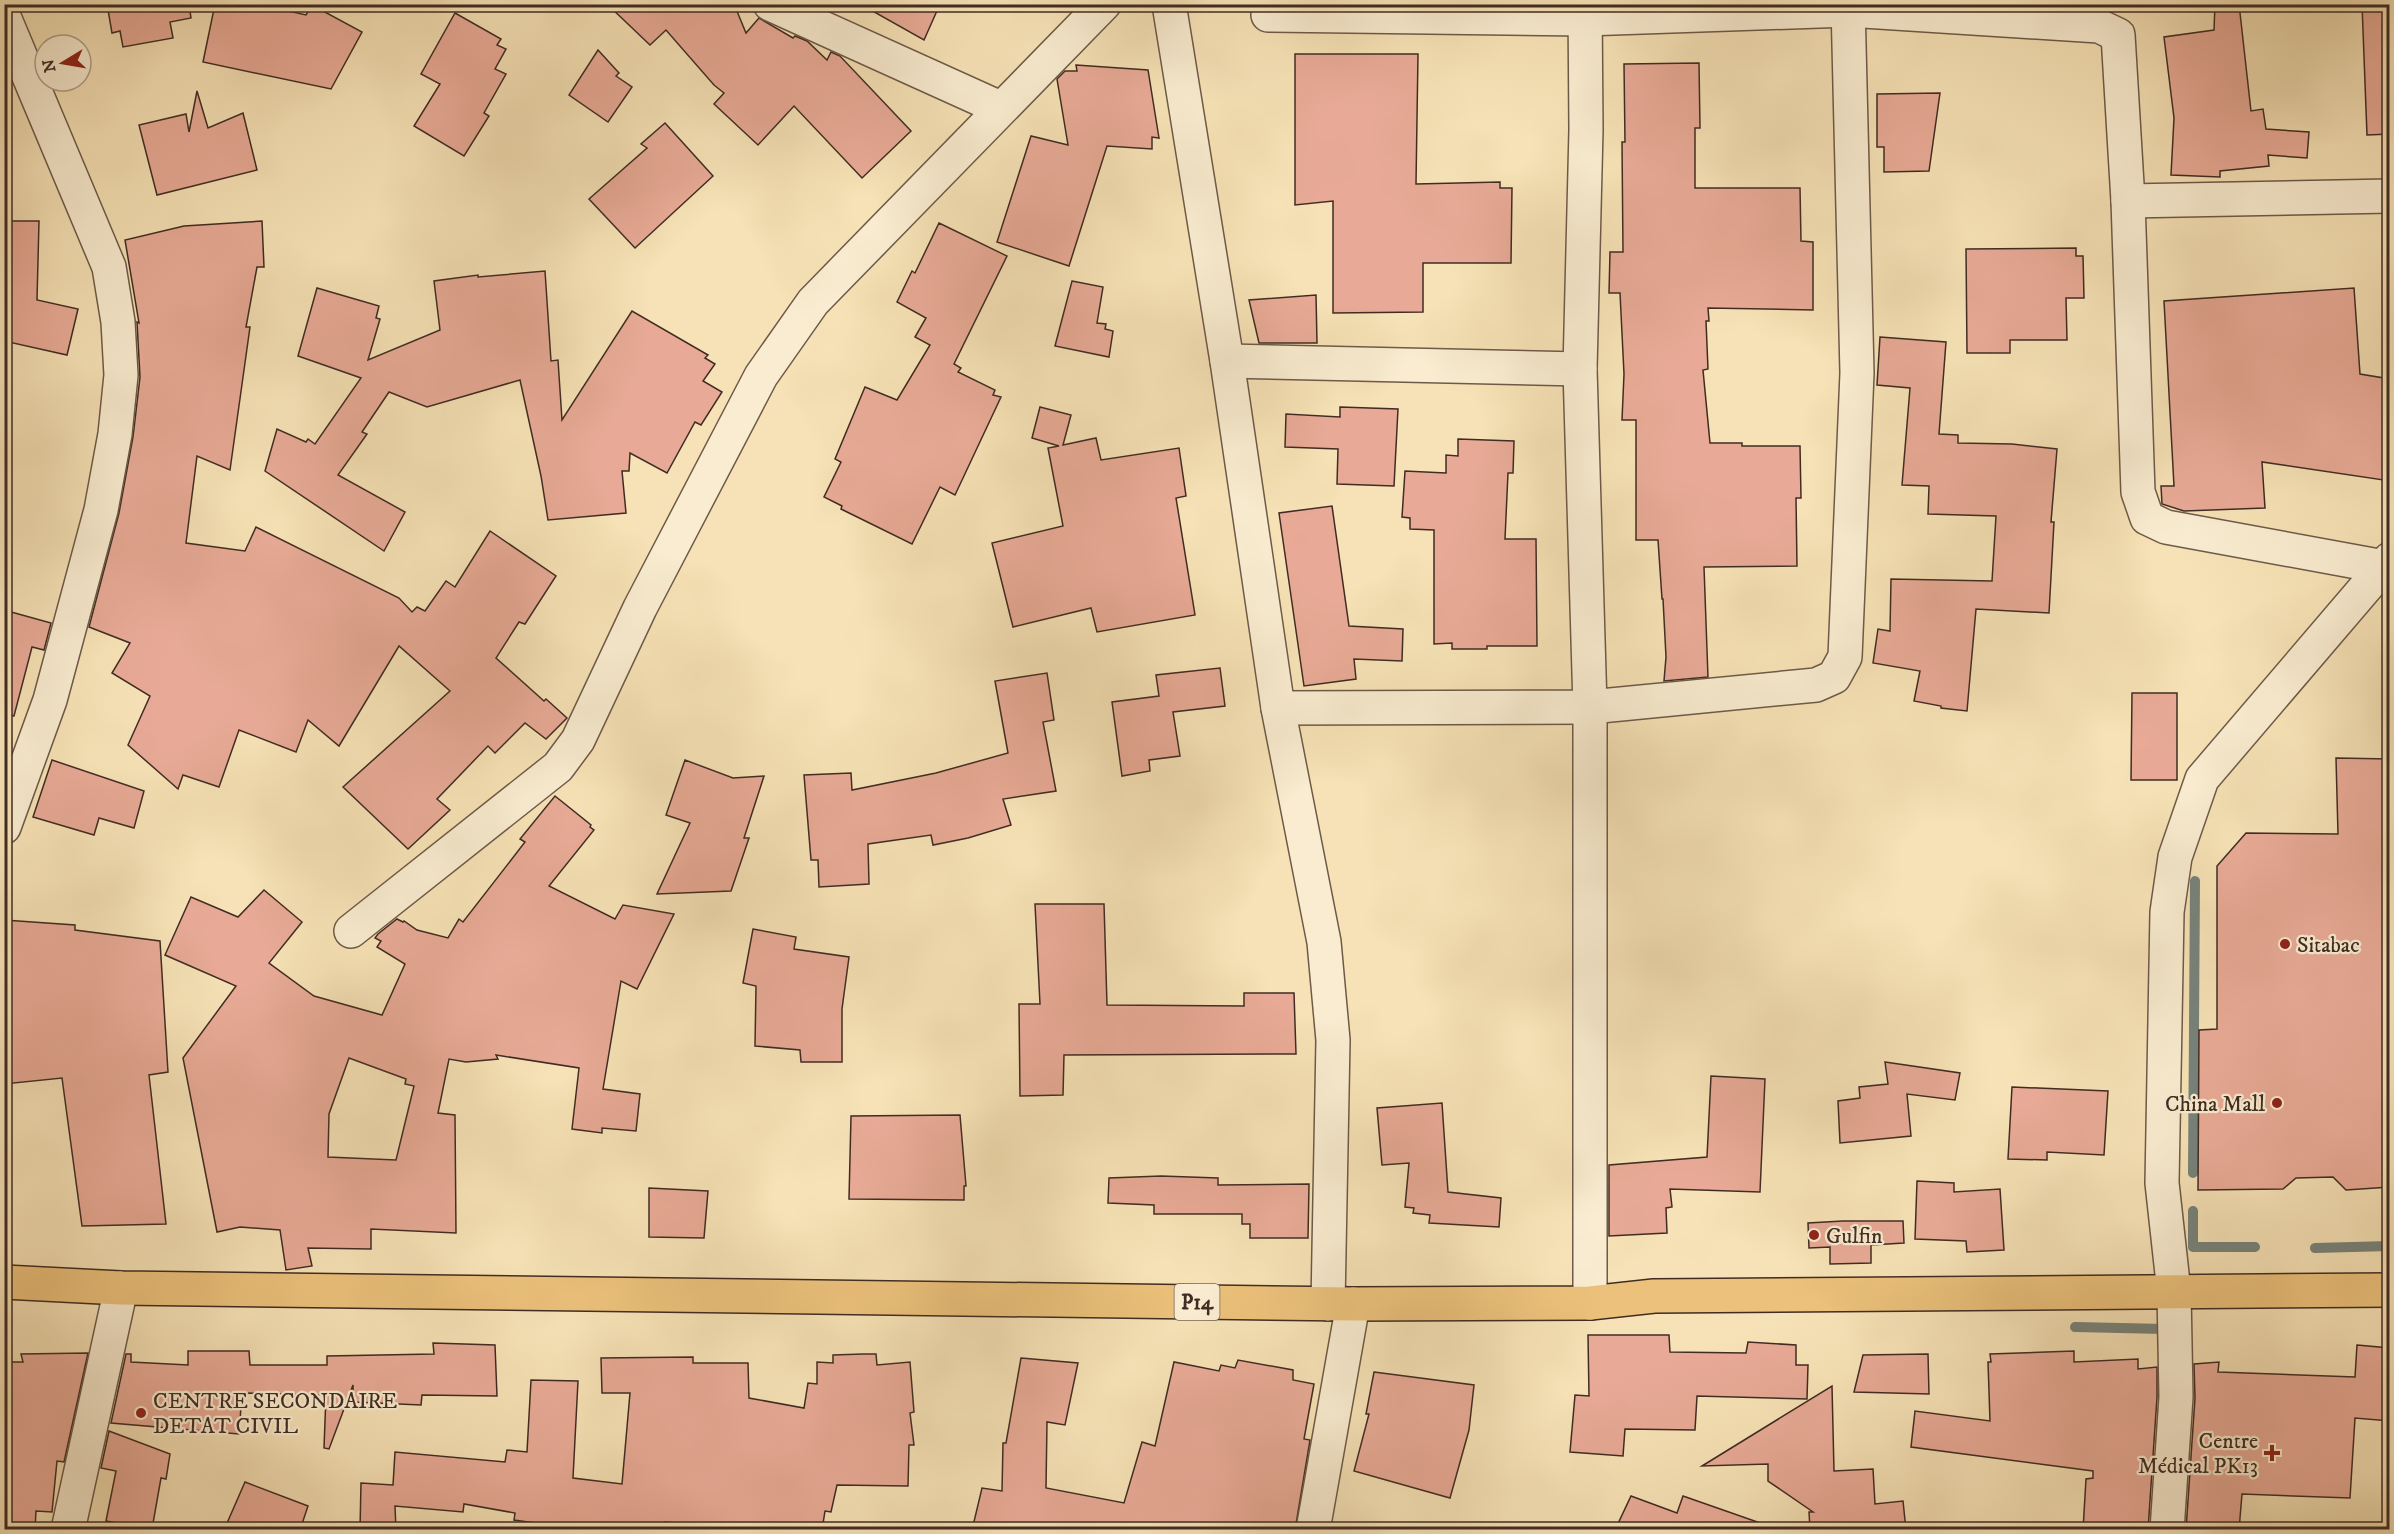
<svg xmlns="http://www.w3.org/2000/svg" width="2394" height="1534" font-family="'IM FELL DW Pica',serif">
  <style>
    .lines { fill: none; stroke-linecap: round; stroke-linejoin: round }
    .stream { stroke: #78837b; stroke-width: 10 }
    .building { fill: #e8aa96; stroke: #402c23; stroke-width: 1.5; fill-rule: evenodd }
    .minor-casing { stroke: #6e5a48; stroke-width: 36 }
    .major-casing { stroke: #402c23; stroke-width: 36 }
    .minor { stroke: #f9ecd0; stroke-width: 33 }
    .major { stroke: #ebc17b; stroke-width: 33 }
    .poi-dot { fill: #8f2418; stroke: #f9ecd0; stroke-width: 2 }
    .labels { text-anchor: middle; stroke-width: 4.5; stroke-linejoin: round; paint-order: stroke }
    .shield { fill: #f9ecd0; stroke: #786657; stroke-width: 1.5 }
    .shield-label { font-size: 21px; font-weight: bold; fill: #402c23 }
    .poi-label { font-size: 22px; fill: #402c23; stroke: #f9ecd0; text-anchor: start }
  </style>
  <rect width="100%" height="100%" fill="#f6e2b6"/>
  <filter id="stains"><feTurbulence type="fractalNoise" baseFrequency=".00333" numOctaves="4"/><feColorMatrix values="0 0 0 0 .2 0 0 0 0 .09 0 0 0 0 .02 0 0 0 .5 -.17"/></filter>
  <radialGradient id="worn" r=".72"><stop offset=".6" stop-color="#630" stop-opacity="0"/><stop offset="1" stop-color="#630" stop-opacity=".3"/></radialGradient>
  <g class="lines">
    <!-- stream -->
    <g class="stream">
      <polyline points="2193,1173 2195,881"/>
      <polyline points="2193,1211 2193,1247 2255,1247"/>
      <polyline points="2315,1248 2390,1246"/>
      <polyline points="2075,1327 2165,1329"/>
    </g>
  </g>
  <!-- building -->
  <g class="building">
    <polygon points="107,4 189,4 191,18 170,22 173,38 123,47 120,31 112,33"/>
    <polygon points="215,4 257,4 306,15 312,5 362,32 331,89 203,62"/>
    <polygon points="607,4 734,4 746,33 759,18 793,38 795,36 807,41 827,60 831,52 840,56 911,131 862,178 794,106 758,145 714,104 724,93 714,85 666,30 650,45"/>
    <polygon points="860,4 940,4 924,40"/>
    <polygon points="2215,4 2239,4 2251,111 2263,109 2266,129 2309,132 2307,158 2268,155 2269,166 2220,171 2220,177 2171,175 2174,118 2164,37 2214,30"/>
    <polygon points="2362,4 2390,4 2390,134 2367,135"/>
    <polygon points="455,13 501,39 497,45 506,49 495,69 506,74 484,113 489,116 464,156 414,126 440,84 421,74"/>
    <polygon points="598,50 619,73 616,76 632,87 608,122 569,95"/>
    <polygon points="1295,54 1418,54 1416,184 1500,182 1500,188 1512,188 1511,263 1423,263 1423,312 1333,313 1333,201 1295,205"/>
    <polygon points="1699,63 1700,128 1695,128 1695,188 1800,188 1801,241 1813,242 1813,310 1708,308 1709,321 1706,321 1708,369 1703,370 1710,443 1742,443 1742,446 1800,446 1801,498 1796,498 1797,566 1704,567 1708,677 1664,681 1666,657 1663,599 1662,599 1658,540 1636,540 1636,420 1622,420 1624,374 1620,293 1609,293 1610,252 1623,252 1622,142 1625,142 1624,64"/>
    <polygon points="1076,65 1148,70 1159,138 1152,137 1152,149 1107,146 1069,266 997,242 1031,136 1068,145 1057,79 1065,71 1077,71"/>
    <polygon points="197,91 208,128 243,113 257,170 157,195 139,125 186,114 189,132"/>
    <polygon points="1940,93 1929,171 1884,172 1884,147 1877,147 1877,94"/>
    <polygon points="665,123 713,176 635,248 589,199 647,148 641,144"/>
    <polygon points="4,221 39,221 37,300 78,309 67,355 4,341"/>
    <polygon points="262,221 264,267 257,267 246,327 250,327 230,470 197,456 186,543 245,551 256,527 399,598 412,612 417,607 425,611 446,581 455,587 490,531 556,576 525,624 519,622 496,658 544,701 546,699 567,718 546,739 525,723 495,753 488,746 437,799 450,810 408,849 343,787 450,691 399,646 339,746 308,720 296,752 239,730 219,787 183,775 178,789 128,745 150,696 112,673 130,643 89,627 119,513 133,437 140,377 137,322 139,323 125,240 184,226"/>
    <polygon points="939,223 1007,256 954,364 961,368 958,372 995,390 993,395 1001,397 955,495 940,487 912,544 841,509 842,506 824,497 841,462 835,459 865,387 897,400 930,345 915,337 926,318 897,302 912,271 915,273"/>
    <polygon points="2076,248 2076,256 2083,256 2084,298 2066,298 2067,340 2010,340 2010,353 1967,353 1966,249"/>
    <polygon points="545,271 551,361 558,360 562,420 632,311 708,355 705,358 715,364 703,381 722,392 701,425 695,422 667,473 630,453 629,471 622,471 626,513 548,520 541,476 520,380 427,407 389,392 362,432 367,434 338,475 405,512 384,551 265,471 277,429 306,442 308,439 315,444 361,378 298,356 317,288 379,306 376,318 380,319 368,360 440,330 434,281 478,275 478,277"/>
    <polygon points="1072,281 1103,287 1097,323 1106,324 1105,329 1113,331 1109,357 1055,346"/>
    <polygon points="2354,288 2360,374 2390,379 2390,481 2262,462 2265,508 2184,511 2162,504 2161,486 2174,486 2164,301"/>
    <polygon points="1316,295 1317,343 1259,343 1249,300"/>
    <polygon points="1880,337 1946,342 1939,434 1958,435 1958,443 2012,444 2057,449 2051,522 2054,522 2049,613 1976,609 1967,711 1941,708 1941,706 1914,701 1920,671 1873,663 1878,629 1890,631 1891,579 1992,581 1996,516 1928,514 1929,486 1902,485 1910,388 1877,385"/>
    <polygon points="1040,407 1071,415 1063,445 1096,438 1101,460 1179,448 1186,496 1176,498 1195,615 1097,632 1091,608 1013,627 992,543 1063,526 1048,448 1059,446 1032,438"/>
    <polygon points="1340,407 1398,409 1394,486 1337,484 1338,449 1285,447 1286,414 1340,417"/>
    <polygon points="1458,439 1514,441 1513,473 1508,473 1505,539 1536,539 1537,646 1487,646 1487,649 1452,649 1452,643 1434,644 1434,530 1410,529 1410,518 1402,517 1405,471 1446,473 1446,455 1458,456"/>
    <polygon points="1332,506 1349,626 1403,629 1402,661 1354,659 1356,679 1304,686 1279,513"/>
    <polygon points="4,610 51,623 44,650 32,647 14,716 4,715"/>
    <polygon points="1220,668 1225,706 1173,712 1180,756 1149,760 1150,771 1122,776 1112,702 1159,696 1156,675"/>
    <polygon points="1047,673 1054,720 1043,722 1056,791 1003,799 1011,825 968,838 933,845 931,835 868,844 869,884 819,887 818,860 811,860 804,775 851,773 852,790 936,773 1008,753 995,681"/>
    <polygon points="2132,693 2177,693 2177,780 2131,780"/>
    <polygon points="2336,758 2390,759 2390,1187 2346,1190 2333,1177 2296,1178 2283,1189 2198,1190 2199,1030 2217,1029 2217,866 2246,833 2338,834"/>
    <polygon points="52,760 144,791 134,828 99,818 94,835 33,817"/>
    <polygon points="685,760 733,778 764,776 744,838 749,838 731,891 657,894 690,823 666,815"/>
    <path d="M555 796 591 825 590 827 594 830 549 886 615 919 623 905 674 914 637 989 621 981 603 1089 640 1094 636 1131 602 1128V1133L572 1129 579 1068 496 1055 498 1059 466 1062 449 1059 438 1113 455 1115 456 1233 371 1229V1249L308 1248 312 1266 286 1270 280 1230 240 1227 217 1232 183 1058 236 986 165 955 191 897 238 917 264 890 302 922 269 963 314 996 382 1015 405 964 377 947 381 941 375 938 378 934 397 919 403 922 404 921 417 930 448 938 459 919 463 922 525 842 520 839ZM349 1058 406 1079 405 1084 414 1086 396 1160 328 1157 329 1114Z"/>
    <polygon points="1035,904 1104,904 1107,1005 1244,1006 1244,993 1294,993 1296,1054 1064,1055 1063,1095 1020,1096 1019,1004 1040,1004"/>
    <polygon points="4,920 75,925 75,930 160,941 168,1072 149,1075 166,1224 82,1226 62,1078 4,1084"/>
    <polygon points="753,929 796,937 794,949 849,957 842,1009 842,1062 801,1062 800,1050 755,1046 756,986 743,983"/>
    <polygon points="1885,1062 1960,1073 1955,1100 1907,1094 1911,1136 1840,1143 1838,1101 1860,1098 1859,1087 1888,1084"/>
    <polygon points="1711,1076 1765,1079 1760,1192 1670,1189 1672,1207 1666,1208 1667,1233 1609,1236 1609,1165 1707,1157"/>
    <polygon points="2012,1087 2108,1091 2104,1155 2047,1152 2047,1160 2008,1159"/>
    <polygon points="1442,1103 1448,1192 1501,1198 1499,1227 1429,1223 1430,1215 1413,1213 1414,1208 1405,1207 1409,1163 1382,1165 1377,1108"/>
    <polygon points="960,1115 966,1186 964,1186 964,1200 849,1199 851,1116"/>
    <polygon points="1161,1176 1218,1178 1218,1185 1309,1184 1308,1238 1250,1238 1250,1224 1242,1224 1242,1214 1154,1214 1154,1205 1108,1203 1109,1178"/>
    <polygon points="1917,1181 1954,1183 1954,1192 2000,1189 2004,1250 1967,1252 1966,1241 1915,1239"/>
    <polygon points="649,1188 708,1191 704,1238 649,1237"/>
    <polygon points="1843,1221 1903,1221 1904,1243 1871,1245 1871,1263 1830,1264 1830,1247 1809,1248 1808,1223"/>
    <polygon points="1588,1335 1669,1335 1670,1352 1746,1353 1748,1342 1796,1345 1796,1365 1808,1365 1807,1399 1697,1396 1695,1430 1625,1429 1623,1456 1570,1452 1575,1395 1589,1396"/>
    <polygon points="433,1343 495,1345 497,1396 422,1395 421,1405 353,1402 353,1385 329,1449 324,1448 326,1395 242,1393 239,1434 111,1423 126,1354 131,1354 131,1362 188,1365 188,1351 249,1351 250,1365 327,1365 327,1356 434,1354"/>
    <polygon points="2357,1345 2390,1348 2390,1421 2355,1418 2350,1498 2242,1494 2239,1530 2186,1530 2195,1398 2194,1364 2219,1362 2218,1372 2355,1377"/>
    <polygon points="2074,1351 2074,1362 2138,1359 2138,1369 2157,1367 2157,1397 2148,1530 2083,1530 2086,1479 2093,1478 2093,1471 1911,1447 1915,1411 1990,1421 1988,1362 1991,1362 1990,1354"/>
    <polygon points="88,1353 64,1462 57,1461 52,1512 36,1511 35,1530 4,1530 4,1362 23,1362 21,1354"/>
    <polygon points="863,1354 876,1354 877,1365 910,1362 914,1412 910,1413 914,1445 909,1445 908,1486 837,1485 831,1512 825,1511 822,1530 753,1530 665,1522 664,1530 584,1530 514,1520 515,1513 464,1504 463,1512 395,1506 396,1530 360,1530 361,1483 393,1485 395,1452 505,1462 507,1450 527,1452 531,1380 578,1381 573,1478 622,1484 630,1393 602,1393 601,1358 693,1357 693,1363 748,1363 749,1398 804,1408 808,1383 817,1384 817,1362 833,1363 833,1355"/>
    <polygon points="1928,1354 1929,1394 1854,1392 1863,1355"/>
    <polygon points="1021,1358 1078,1363 1065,1425 1047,1422 1046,1488 1124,1503 1142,1442 1155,1446 1174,1362 1219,1371 1221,1365 1235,1368 1238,1360 1293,1370 1293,1380 1314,1384 1304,1439 1310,1440 1295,1530 972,1530 982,1488 1002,1491 1003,1443 1006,1443"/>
    <polygon points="1374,1372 1474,1385 1469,1430 1450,1498 1354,1471 1369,1414 1366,1414"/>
    <polygon points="1832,1386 1834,1471 1873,1469 1875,1504 1903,1501 1906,1530 1810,1530 1809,1512 1813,1512 1768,1481 1768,1464 1702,1466"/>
    <polygon points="109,1431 170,1454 166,1479 161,1478 152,1529 106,1521 116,1471 101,1468"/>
    <polygon points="245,1482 308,1506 300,1530 224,1530"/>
    <polygon points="1631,1496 1677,1513 1683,1496 1766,1525 1765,1530 1615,1530"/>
  </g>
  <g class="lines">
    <!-- minor casing -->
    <g class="minor-casing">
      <g id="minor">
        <polyline points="770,4 1000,108"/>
        <polyline points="1169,4 1227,361 1278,708 1324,942 1333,1040 1328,1304"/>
        <polyline points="1585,4 1586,130 1580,369 1590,707 1590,1303"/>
        <polyline points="1268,15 1585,19 1848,10 2099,26 2118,35 2128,201 2138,492 2147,518 2166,527 2384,567"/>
        <polyline points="4,17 109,267 118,322 121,375 115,434 101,510 50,700 4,827"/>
        <polyline points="2128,201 2390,196"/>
        <polyline points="1227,361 1580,369"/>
        <polyline points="1278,708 1590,707 1816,685 1834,677 1845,657 1857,373 1848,4"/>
        <polyline points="351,931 558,767 578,740 640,608 761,376 813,302 1104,4"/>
        <polyline points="68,1530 121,1288"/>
        <polyline points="1313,1530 1353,1304"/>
        <polyline points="2167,1530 2176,1397 2174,1292 2162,1183 2167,912 2175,857 2202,779 2390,559"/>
      </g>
    </g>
    <!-- major casing -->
    <g class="major-casing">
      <polyline id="major" points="4,1282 121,1288 1353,1304 1590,1303 1654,1296 2390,1290"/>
    </g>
    <!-- minor -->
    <use href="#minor" class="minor"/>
    <!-- major -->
    <use href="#major" class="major"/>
  </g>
  <!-- markers -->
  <g class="poi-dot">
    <circle cx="2285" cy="944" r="6"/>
    <circle cx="2277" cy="1103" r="6"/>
    <circle cx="1814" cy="1235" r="6"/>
    <circle cx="141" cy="1413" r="6"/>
    <path d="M2269 1444h6v6h6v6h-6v6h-6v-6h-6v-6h6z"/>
  </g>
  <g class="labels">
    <!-- shield labels -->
    <rect class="shield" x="1174.5" y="1284" width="45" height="36" rx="4.5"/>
    <g class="shield-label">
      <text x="1197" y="1309">P14</text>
    </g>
    <!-- poi labels -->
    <g class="poi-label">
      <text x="2297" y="952">Sitabac</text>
      <text x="2265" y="1111" text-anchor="end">China Mall</text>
      <text x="1826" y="1243">Gulfin</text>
      <text x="153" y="1408">CENTRE SECONDAIRE<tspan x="153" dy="25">DETAT CIVIL</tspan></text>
      <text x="2258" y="1448" text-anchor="end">Centre<tspan x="2258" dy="25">Médical PK13</tspan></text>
    </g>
  </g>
  <!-- margin -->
  <rect width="2394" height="1534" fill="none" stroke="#f6e2b6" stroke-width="24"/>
  <rect x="6" y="6" width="2382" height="1522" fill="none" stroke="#402c23" stroke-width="3"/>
  <rect x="12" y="12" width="2370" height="1510" fill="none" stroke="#402c23" stroke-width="1.5"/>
  <!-- north arrow -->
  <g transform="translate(63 63) rotate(259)"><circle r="28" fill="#f9ecd0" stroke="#af9f8b" stroke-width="1.5"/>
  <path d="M0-4.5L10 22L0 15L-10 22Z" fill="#8f2418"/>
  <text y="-9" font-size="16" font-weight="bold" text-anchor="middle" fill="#402c23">N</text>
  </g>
  <rect width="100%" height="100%" filter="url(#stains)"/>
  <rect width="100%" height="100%" fill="url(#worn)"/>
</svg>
